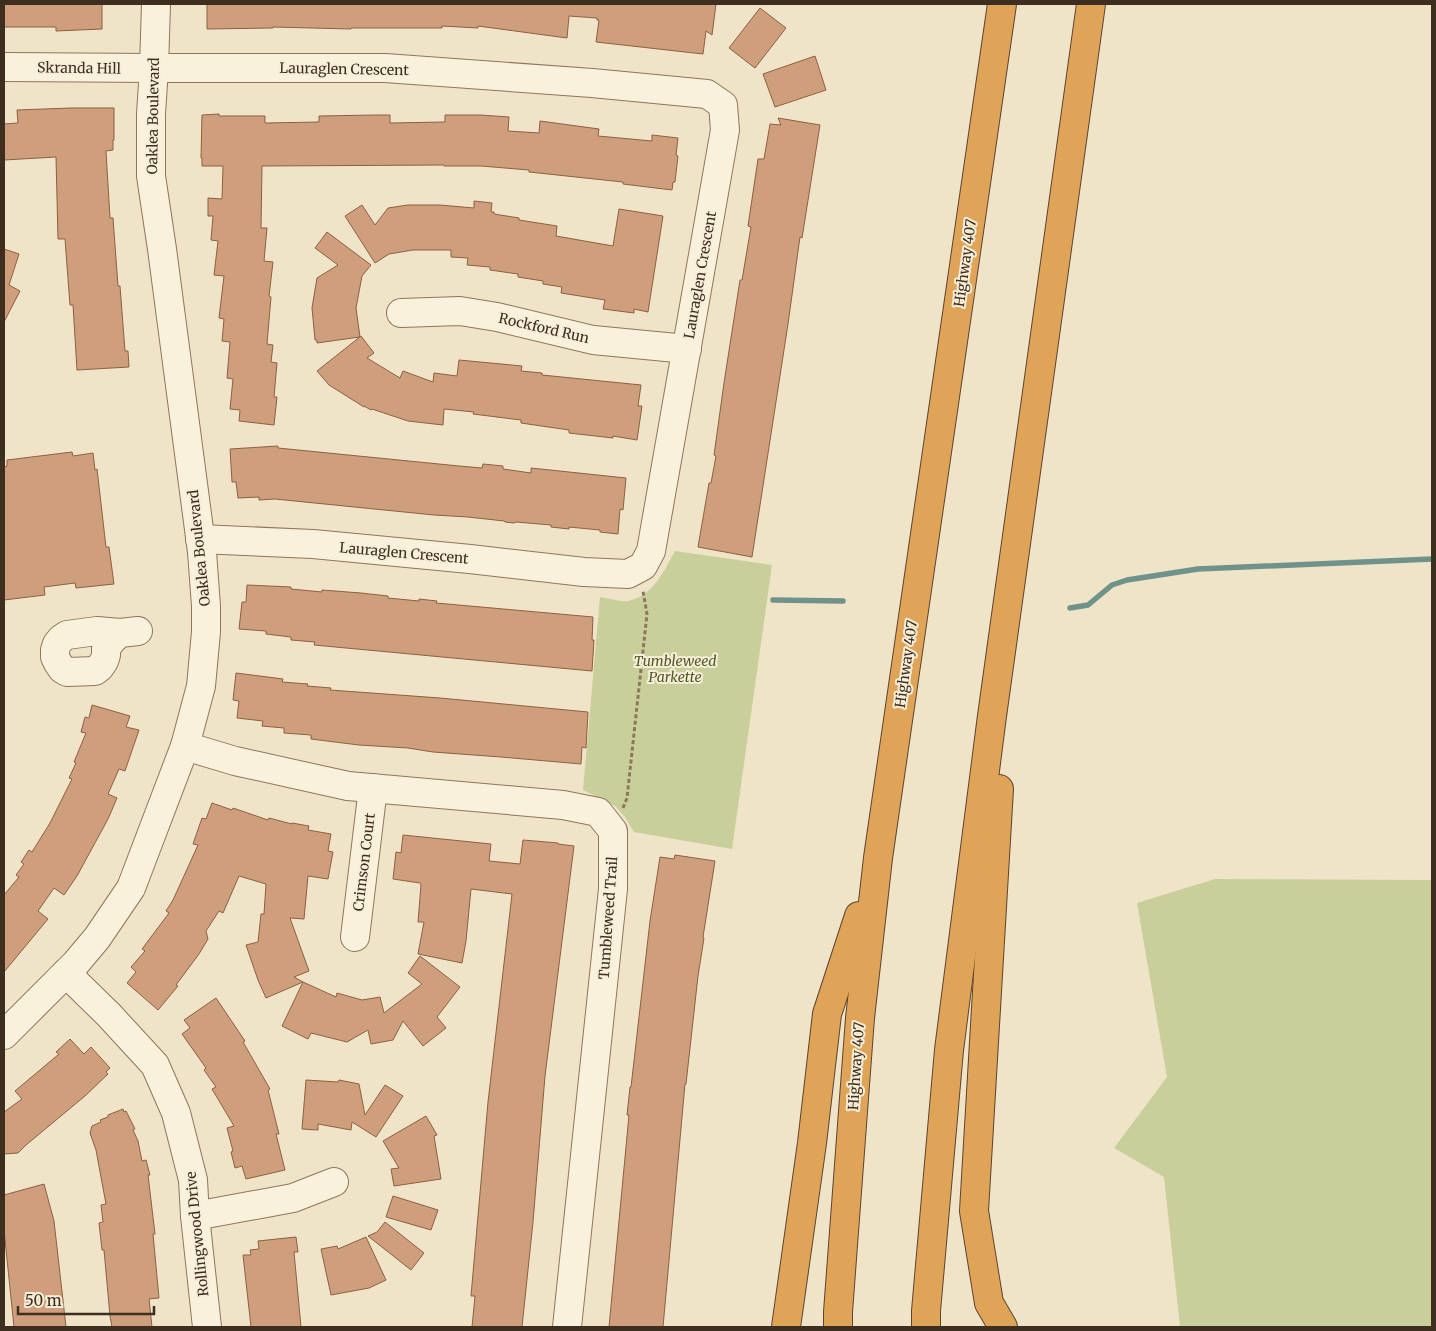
<svg xmlns="http://www.w3.org/2000/svg" width="1436" height="1331" font-family="Merriweather,serif">
  <style>
    .green { fill: #c9cf9b }
    .lines { fill: none; stroke-linecap: round; stroke-linejoin: round }
    .stream { stroke: #6f938a; stroke-width: 5.5 }
    .building { fill: #cf9f7d; stroke: #8d5f41 }
    .minor-casing { stroke: #8d765c; stroke-width: 30 }
    .highway-casing { stroke: #5b4430; stroke-width: 30 }
    .path { stroke: #8d765c; stroke-width: 3; stroke-dasharray: 4 2.5; stroke-linecap: butt }
    .minor { stroke: #faf1dc; stroke-width: 28 }
    .highway { stroke: #e0a458; stroke-width: 28 }
    .labels { text-anchor: middle; stroke-width: 4; stroke-linejoin: round; paint-order: stroke }
    .street-label { font-size: 14px; fill: #3d2e20; stroke: #f7eed8 }
    .park-label { font-size: 14px; font-style: italic; fill: #4d5a26; stroke: #f7eed8 }
  </style>
  <rect width="100%" height="100%" fill="#f0e4c8"/>
  <!-- green -->
  <g class="green">
    <path d="M675 551 772 565 732 849 634 832 625 817 615 806 583 790 600 597C608 598 620 602 628 601 653 596 664 571 675 551Z"/>
    <polygon points="1215,879 1432,880 1432,1327 1180,1327 1164,1177 1114,1148 1167,1077 1137,903"/>
  </g>
  <g class="lines">
    <!-- stream -->
    <g class="stream">
      <polyline points="773,600 843,601"/>
      <polyline points="1070,608 1088,605 1112,585 1127,580 1198,569 1432,559"/>
    </g>
  </g>
  <!-- building -->
  <g class="building">
    <polygon points="4,4 102,4 102,29 56,31 56,27 4,27"/>
    <polygon points="207,4 716,4 712,35 706,31 703,54 596,42 599,20 597,20 597,18 569,16 567,38 478,26 478,28 442,26 442,28 351,28 351,29 273,27 273,28 207,29"/>
    <polygon points="760,8 786,28 755,68 729,48"/>
    <polygon points="815,56 826,90 775,107 763,74"/>
    <polygon points="71,108 114,108 114,140 113,140 113,150 106,151 110,218 113,218 118,286 120,286 125,351 128,351 129,367 77,370 73,305 70,305 65,239 58,239 56,157 4,160 4,124 18,123 17,110"/>
    <polygon points="219,114 219,116 265,116 265,123 319,122 319,116 375,115 390,115 390,123 445,122 445,115 480,115 509,117 508,131 539,133 540,121 599,129 598,136 652,141 652,135 678,138 676,155 678,156 675,182 673,182 672,190 623,184 623,182 529,172 529,170 481,166 444,166 444,165 262,166 261,228 267,228 264,261 273,262 269,296 271,297 267,344 273,345 271,362 277,363 274,397 277,397 274,425 239,421 240,410 230,409 233,379 227,378 230,342 222,341 224,319 219,318 224,276 214,275 218,241 211,240 213,216 208,216 208,198 222,199 223,166 202,166 202,158 201,158 202,115"/>
    <polygon points="778,118 820,125 802,238 800,237 788,324 752,557 698,547 709,483 711,483 716,456 714,455 724,383 740,280 742,280 751,227 748,226 758,159 764,159 770,124 781,125"/>
    <polygon points="474,201 492,203 491,212 494,212 494,214 519,218 519,220 557,226 556,236 613,246 619,209 663,216 648,312 634,309 634,313 603,309 605,300 561,293 562,287 543,284 543,281 518,277 518,274 490,270 490,267 467,265 468,258 451,257 451,250 413,250 389,254 375,263 345,216 362,205 375,225 388,208 408,205 440,205 474,208"/>
    <polygon points="327,232 371,265 362,276 356,308 360,337 317,343 317,340 315,340 312,308 317,278 338,265 315,248"/>
    <polygon points="4,249 19,254 9,285 20,291 4,322"/>
    <polygon points="361,336 374,353 367,358 400,378 403,371 433,382 434,373 457,376 459,360 522,366 521,371 542,373 542,375 641,385 638,406 642,406 637,440 613,436 613,438 569,433 569,430 521,423 521,420 473,414 474,412 444,409 443,425 408,421 372,409 371,410 364,406 364,407 329,385 317,371"/>
    <polygon points="278,446 278,448 459,466 482,468 483,464 503,466 503,469 531,473 531,468 626,478 623,510 620,509 618,534 600,532 600,530 569,527 569,529 551,527 551,525 516,522 514,523 505,522 504,521 468,517 434,515 275,499 259,500 259,497 238,498 236,482 232,482 230,449"/>
    <polygon points="72,452 73,456 93,453 95,470 97,469 106,547 109,547 114,584 76,588 75,583 44,587 45,595 4,600 4,467 7,466 7,460"/>
    <polygon points="247,585 291,587 291,589 322,592 322,590 361,593 388,596 388,598 419,601 419,599 437,601 436,603 593,617 592,640 594,640 592,671 314,645 315,642 291,640 291,637 266,634 266,631 239,629 242,602 246,602"/>
    <polygon points="236,673 283,679 282,682 308,684 307,686 331,688 330,690 440,698 588,712 586,748 582,747 581,764 501,757 433,752 408,748 359,745 311,739 311,735 284,733 284,728 262,726 263,721 237,718 239,701 233,700"/>
    <polygon points="92,705 130,716 126,727 139,730 125,771 119,769 108,794 117,798 108,819 77,876 64,895 54,888 38,911 48,919 4,972 4,895 19,877 16,875 24,864 21,862 29,850 32,852 50,823 72,779 69,778 76,763 74,762 86,733 81,732 85,717 89,718"/>
    <polygon points="212,803 232,810 233,808 268,820 269,818 292,824 292,823 309,826 308,830 331,834 328,851 333,852 328,879 308,876 304,919 290,918 309,971 294,977 303,982 266,998 258,980 246,945 258,942 261,914 264,914 266,884 239,876 223,913 219,911 206,931 208,939 199,954 176,985 178,986 158,1010 127,983 136,972 131,967 145,951 142,949 169,913 166,911 173,900 198,845 193,844 202,818 206,819"/>
    <polygon points="403,835 491,844 489,861 520,864 523,840 558,843 558,844 574,846 545,1076 533,1222 522,1327 472,1327 475,1296 471,1296 488,1102 512,894 471,889 466,941 462,963 418,954 424,922 418,922 421,885 420,883 393,879 396,852 401,853"/>
    <polygon points="675,855 715,861 703,937 704,938 698,976 686,1084 685,1084 663,1327 609,1327 629,1115 627,1115 630,1087 631,1087 650,921 660,857 674,859"/>
    <polygon points="420,956 460,987 437,1017 446,1028 423,1046 403,1021 393,1040 371,1044 368,1030 347,1042 311,1033 308,1039 282,1026 303,982 336,997 337,993 362,1000 380,997 384,1013 422,984 408,973"/>
    <polygon points="216,998 245,1041 243,1042 270,1089 268,1090 279,1134 276,1134 285,1170 246,1179 242,1166 235,1168 231,1152 233,1151 227,1128 234,1126 212,1089 216,1087 204,1070 206,1068 182,1034 190,1028 184,1020"/>
    <polygon points="70,1039 84,1054 91,1047 110,1068 106,1072 108,1074 85,1096 26,1145 18,1153 4,1154 4,1112 22,1099 15,1091 59,1054 56,1052"/>
    <polygon points="306,1080 338,1082 339,1080 359,1084 365,1115 385,1085 403,1096 376,1137 352,1122 351,1130 318,1124 318,1130 302,1129"/>
    <polygon points="123,1109 124,1112 126,1111 135,1129 133,1130 138,1141 142,1161 146,1160 150,1175 148,1175 155,1234 153,1234 159,1298 149,1299 152,1327 112,1327 110,1316 104,1250 102,1250 99,1223 103,1222 101,1205 106,1204 96,1150 90,1133 92,1126 101,1122 100,1120 108,1117 108,1115"/>
    <polygon points="426,1116 437,1135 434,1136 441,1179 394,1186 391,1169 399,1168 383,1141"/>
    <polygon points="44,1184 54,1221 66,1327 14,1327 4,1230 4,1195"/>
    <polygon points="393,1196 438,1210 431,1230 386,1217"/>
    <polygon points="385,1222 424,1253 411,1270 368,1236 377,1232"/>
    <polygon points="296,1237 298,1252 294,1252 301,1327 251,1327 243,1255 251,1255 250,1250 259,1249 258,1241"/>
    <polygon points="366,1237 386,1280 369,1288 331,1295 321,1249 337,1246 338,1249"/>
  </g>
  <g class="lines">
    <!-- minor casing -->
    <g class="minor-casing">
      <g id="minor">
        <polyline points="4,67 154,68 385,68 592,83 707,94 723,105 725,130 651,551 643,566 628,574 584,572 470,559 313,544 200,539"/>
        <polyline points="401,313 460,311 497,317 593,340 687,349"/>
        <polyline points="120,633 112,640 106,648 106,655 104,661 100,667 95,671 67,672 62,669 58,663 55,657 55,650 57,644 61,639 67,635 97,631 120,633 138,631"/>
        <polyline points="185,746 235,761 348,786 563,805 598,812 613,831 613,889 567,1327"/>
        <polyline points="355,937 373,788"/>
        <polyline points="66,973 109,1015 155,1065 176,1113 193,1180 195,1216 207,1327"/>
        <polyline points="4,1035 76,963 97,938 131,888 185,746 201,686 206,632 206,606 202,552 162,249 151,176 151,114 154,68 156,4"/>
        <polyline points="195,1216 293,1198 334,1182"/>
      </g>
    </g>
    <!-- highway casing -->
    <g class="highway-casing">
      <g id="highway">
        <polyline points="999,789 974,1211 989,1303 1003,1327"/>
        <polyline points="786,1327 812,1143 827,1014 859,916"/>
        <polyline points="838,1327 838,1312 860,1018 878,858 1002,4"/>
        <polyline points="926,1327 926,1311 949,1050 992,716 1091,4"/>
      </g>
    </g>
    <!-- path -->
    <polyline class="path" points="623,808 627,798 647,614 643,591"/>
    <!-- minor -->
    <use href="#minor" class="minor"/>
    <!-- highway -->
    <use href="#highway" class="highway"/>
  </g>
  <g class="labels">
    <!-- street labels -->
    <g class="street-label">
      <text transform="translate(79 68) rotate(1)" y="5">Skranda Hill</text>
      <text transform="translate(344 69) rotate(1)" y="5">Lauraglen Crescent</text>
      <text transform="translate(153 116) rotate(-89)" y="5">Oaklea Boulevard</text>
      <text transform="translate(965 263) rotate(-82)" y="5">Highway 407</text>
      <text transform="translate(700 275) rotate(-80)" y="5">Lauraglen Crescent</text>
      <text transform="translate(544 328) rotate(13)" y="5">Rockford Run</text>
      <text transform="translate(199 548) rotate(-96)" y="5">Oaklea Boulevard</text>
      <text transform="translate(404 553) rotate(5)" y="5">Lauraglen Crescent</text>
      <text transform="translate(906 664) rotate(-82)" y="5">Highway 407</text>
      <text transform="translate(364 862) rotate(-83)" y="5">Crimson Court</text>
      <text transform="translate(608 918) rotate(-86)" y="5">Tumbleweed Trail</text>
      <text transform="translate(856 1066) rotate(-86)" y="5">Highway 407</text>
      <text transform="translate(197 1234) rotate(-96)" y="5">Rollingwood Drive</text>
    </g>
    <!-- park labels -->
    <g class="park-label">
      <text x="675" y="666">Tumbleweed<tspan x="675" dy="16">Parkette</tspan></text>
    </g>
  </g>
  <!-- border -->
  <rect width="1436" height="1331" fill="none" stroke="#3d2e20" stroke-width="10"/>
  <!-- scale -->
  <path d="M18 1306v8h136v-8" fill="none" stroke="#3d2e20" stroke-width="2.5"/>
  <text x="25" y="1306" font-size="15" fill="#3d2e20" stroke="#f7eed8" stroke-width="4" paint-order="stroke">50 m</text>
</svg>
